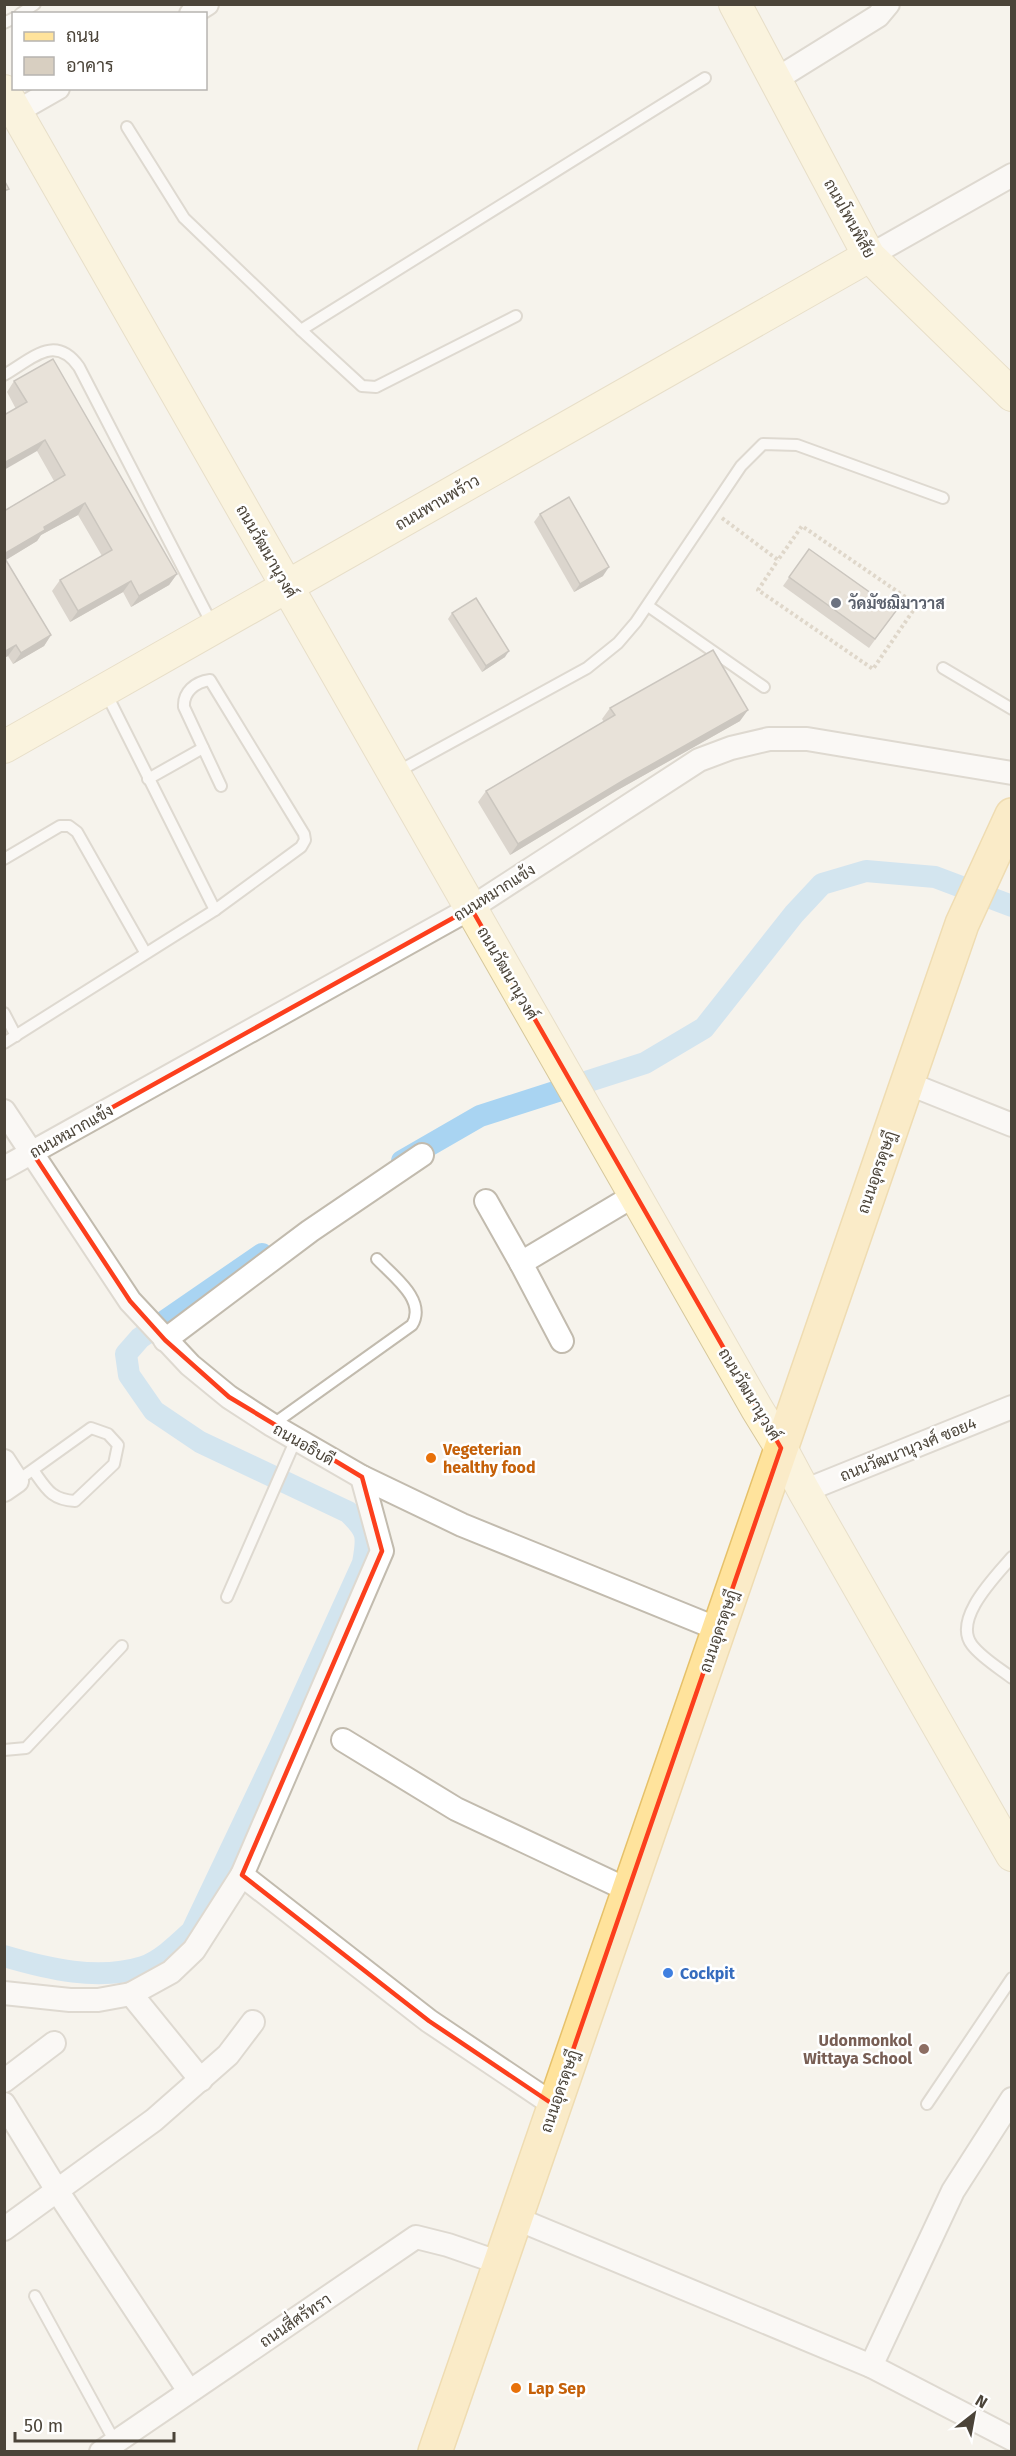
<svg xmlns="http://www.w3.org/2000/svg" width="1016" height="2456" font-family="'Fira Sans',Sarabun,sans-serif">
  <style>
    .lines { fill: none; stroke-linecap: round; stroke-linejoin: round }
    .canal { stroke: #a9d4f2; stroke-width: 22 }
    .lane-casing { stroke: #c2bbae; stroke-width: 14 }
    .street-casing { stroke: #c2bbae; stroke-width: 26 }
    .secondary-casing { stroke: #d6c79b; stroke-width: 34 }
    .primary-casing { stroke: #e6c16a; stroke-width: 36 }
    .path { stroke: #c4b79f; stroke-width: 4; stroke-dasharray: 3 3; stroke-linecap: butt }
    .lane { stroke: #fff; stroke-width: 10 }
    .street { stroke: #fff; stroke-width: 22 }
    .secondary { stroke: #fff3cd; stroke-width: 32 }
    .primary { stroke: #ffe39c; stroke-width: 33 }
    .wall { fill: #bab2a6 }
    .shaded-wall { fill: #979187 }
    .building { fill: #d8cfc1; stroke: #979187; stroke-width: 1.5 }
    .marked { fill: none; stroke: #fc3f1d; stroke-width: 4.5; stroke-linejoin: round }
    .worship-dot { fill: #6b7280; stroke: #fff; stroke-width: 2 }
    .food-dot { fill: #e8710a; stroke: #fff; stroke-width: 2 }
    .shop-dot { fill: #3f7fe0; stroke: #fff; stroke-width: 2 }
    .education-dot { fill: #8d6e63; stroke: #fff; stroke-width: 2 }
    .labels { text-anchor: middle; stroke-width: 5; stroke-linejoin: round; paint-order: stroke }
    .street-label { font-size: 16px; fill: #4b4439; stroke: #fff }
    .worship-label { font-size: 16px; font-weight: bold; fill: #5b616d; stroke: #fff; text-anchor: start }
    .food-label { font-size: 16px; font-weight: bold; fill: #c56008; stroke: #fff; text-anchor: start }
    .shop-label { font-size: 16px; font-weight: bold; fill: #366cbe; stroke: #fff; text-anchor: start }
    .education-label { font-size: 16px; font-weight: bold; fill: #785e54; stroke: #fff; text-anchor: end }
  </style>
  <rect width="100%" height="100%" fill="#f6f3ec"/>
  <g class="lines">
    <!-- canal -->
    <g class="canal">
      <polyline points="402,1161 480,1116 645,1063 704,1028 794,914 822,884 866,871 935,877 1012,906"/>
      <path d="M4 1956C48 1969 98 1981 143 1967 161 1961 178 1944 192 1931L280 1746 363 1563C368 1536 368 1531 348 1512L200 1442 154 1411 129 1375 126 1354 140 1338 262 1254"/>
    </g>
    <!-- lane casing -->
    <g class="lane-casing">
      <g id="lane">
        <polyline points="20,14 35,4"/>
        <polyline points="4,23 14,18"/>
        <polyline points="127,127 184,218 301,330 705,78"/>
        <polyline points="301,330 362,386 376,387 516,316"/>
        <path d="M4 375C32 359 55 333 79 367L213 626"/>
        <polyline points="648,606 764,687"/>
        <polyline points="943,668 1012,709"/>
        <polyline points="106,693 215,910"/>
        <polyline points="397,772 587,668 618,643 636,622 741,466 763,444 797,445 943,498"/>
        <polyline points="148,779 203,748"/>
        <polyline points="4,859 60,826 69,826 77,832 145,952"/>
        <polyline points="4,1013 16,1036"/>
        <path d="M4 1043 215 910 301 847 305 840 304 834 210 680C195 682 183 692 184 707L221 786"/>
        <path d="M272 1425 412 1325C427 1300 393 1276 377 1259"/>
        <path d="M17 1481 91 1428 108 1434 118 1445 114 1464 75 1501C51 1500 46 1488 33 1470"/>
        <path d="M1012 1557C996 1576 952 1619 972 1645 982 1658 999 1668 1012 1678"/>
        <polyline points="227,1597 296,1439"/>
        <polyline points="4,1750 26,1748 122,1646"/>
        <polyline points="927,2104 1012,1978"/>
        <polyline points="35,2296 115,2442"/>
      </g>
    </g>
    <!-- street casing -->
    <g class="street-casing">
      <g id="street">
        <polyline points="191,14 207,4"/>
        <polyline points="775,80 878,16 888,4"/>
        <polyline points="16,112 58,88"/>
        <polyline points="869,256 1012,175"/>
        <polyline points="907,1083 1012,1125"/>
        <polyline points="4,1111 130,1301 190,1365 229,1397 272,1425 362,1477 462,1525 718,1629"/>
        <polyline points="4,1168 471,908 699,760 731,748 769,739 807,739 1012,773"/>
        <polyline points="486,1201 521,1263"/>
        <polyline points="165,1340 310,1231 422,1155"/>
        <polyline points="562,1341 521,1263 635,1195"/>
        <polyline points="4,1461 17,1481 4,1490"/>
        <polyline points="362,1477 382,1551 242,1875 429,2021 554,2105"/>
        <polyline points="804,1491 1012,1407"/>
        <polyline points="343,1740 456,1809 628,1890"/>
        <polyline points="4,1993 70,2000 98,2000 131,1994 171,1972 194,1950 242,1875"/>
        <polyline points="131,1994 201,2080"/>
        <polyline points="4,2081 54,2043"/>
        <polyline points="4,2104 58,2192 189,2391"/>
        <polyline points="515,2218 871,2366 1012,2439"/>
        <polyline points="4,2229 154,2120 228,2055 253,2022"/>
        <polyline points="871,2366 953,2191 1012,2099"/>
        <polyline points="101,2452 416,2237 448,2245 500,2263"/>
      </g>
    </g>
    <!-- secondary casing -->
    <g class="secondary-casing">
      <g id="secondary">
        <polyline points="735,4 869,256 1012,395"/>
        <polyline points="4,91 757,1409 781,1448 804,1491 1012,1855"/>
        <polyline points="4,747 869,256"/>
      </g>
    </g>
    <!-- primary casing -->
    <g class="primary-casing">
      <polyline id="primary" points="435,2452 962,924 1012,815"/>
    </g>
    <!-- path -->
    <polyline class="path" points="722,518 778,560 802,526 917,605 873,669 758,590 778,560"/>
    <!-- lane -->
    <use href="#lane" class="lane"/>
    <!-- street -->
    <use href="#street" class="street"/>
    <!-- secondary -->
    <use href="#secondary" class="secondary"/>
    <!-- primary -->
    <use href="#primary" class="primary"/>
  </g>
  <!-- wall -->
  <g class="wall">
    <polygon points="14,381 177,574 169,585 131,607 123,592 70,622 52,591 60,580 102,556 78,515 41,535 37,541 6,560 51,635 44,646 13,664 8,656 4,658 4,511 54,481 37,451 16,409 7,392"/>
    <polygon points="540,514 603,576 574,592 534,522"/>
    <polygon points="809,549 896,611 869,648 783,586"/>
    <polygon points="452,613 505,657 482,672 448,619"/>
    <polygon points="610,708 740,721 616,791 510,855 478,802 486,791 604,722 602,719"/>
  </g>
  <!-- shaded-wall -->
  <g class="shaded-wall">
    <polygon points="45,440 37,451 4,470 4,463"/>
    <polygon points="85,503 78,515 41,535 37,541 4,561 4,554 44,527"/>
    <polygon points="609,567 603,576 574,592 580,584"/>
    <polygon points="177,574 169,585 131,607 139,596"/>
    <polygon points="131,581 123,592 70,622 78,611"/>
    <polygon points="51,635 44,646 13,664 21,653"/>
    <polygon points="16,645 8,656 4,658 4,652"/>
    <polygon points="509,651 505,657 482,672 486,666"/>
    <polygon points="748,710 740,721 616,791 510,855 518,844 624,780"/>
  </g>
  <!-- building -->
  <g class="building">
    <polygon points="4,180 9,189 4,191"/>
    <polygon points="53,359 177,574 139,596 131,581 78,611 60,580 112,550 85,503 44,527 45,530 4,554 4,511 65,475 45,440 4,463 4,415 27,402 14,381"/>
    <polygon points="569,497 609,567 580,584 540,514"/>
    <polygon points="809,549 896,611 875,639 789,577"/>
    <polygon points="4,557 51,635 21,653 16,645 4,652"/>
    <polygon points="476,598 509,651 486,666 452,613"/>
    <polygon points="713,650 748,710 624,780 518,844 486,791 615,715 610,708"/>
  </g>
  <!-- marked area -->
  <path d="M0 0H1016V2456H0ZM471 908 781 1448 554 2105 429 2021 242 1875 382 1551 362 1477 229 1397 165 1340 130 1301 32 1152Z" fill="#f6f3ec" fill-opacity=".55" fill-rule="evenodd"/>
  <path class="marked" d="M471 908 781 1448 554 2105 429 2021 242 1875 382 1551 362 1477 229 1397 165 1340 130 1301 32 1152Z"/>
  <!-- markers -->
  <circle class="worship-dot" cx="836" cy="603" r="6"/>
  <g class="food-dot">
    <circle cx="431" cy="1458" r="6"/>
    <circle cx="516" cy="2388" r="6"/>
  </g>
  <circle class="shop-dot" cx="668" cy="1973" r="6"/>
  <circle class="education-dot" cx="924" cy="2049" r="6"/>
  <g class="labels">
    <!-- street labels -->
    <g class="street-label">
      <text transform="translate(850 218) rotate(61)" y="6">ถนนโพนพิสัย</text>
      <text transform="translate(437 502) rotate(-30)" y="6">ถนนพานพร้าว</text>
      <text transform="translate(267 551) rotate(60)" y="6">ถนนวัฒนานุวงศ์</text>
      <text transform="translate(494 892) rotate(-32)" y="6">ถนนหมากแข้ง</text>
      <text transform="translate(508 973) rotate(60)" y="6">ถนนวัฒนานุวงศ์</text>
      <text transform="translate(71 1131) rotate(-29)" y="6">ถนนหมากแข้ง</text>
      <text transform="translate(876 1172) rotate(-71)" y="6">ถนนอุดรดุษฎี</text>
      <text transform="translate(750 1394) rotate(59)" y="6">ถนนวัฒนานุวงศ์</text>
      <text transform="translate(304 1444) rotate(30)" y="6">ถนนอธิบดี</text>
      <text transform="translate(908 1449) rotate(-22)" y="6">ถนนวัฒนานุวงศ์ ซอย4</text>
      <text transform="translate(718 1631) rotate(-71)" y="6">ถนนอุดรดุษฎี</text>
      <text transform="translate(559 2091) rotate(-71)" y="6">ถนนอุดรดุษฎี</text>
      <text transform="translate(295 2320) rotate(-34)" y="6">ถนนสี่ศรัทรา</text>
    </g>
    <!-- worship labels -->
    <g class="worship-label">
      <text x="848" y="609">วัดมัชฌิมาวาส</text>
    </g>
    <!-- food labels -->
    <g class="food-label">
      <text x="443" y="1455">Vegeterian<tspan x="443" dy="18">healthy food</tspan></text>
      <text x="528" y="2394">Lap Sep</text>
    </g>
    <!-- shop labels -->
    <g class="shop-label">
      <text x="680" y="1979">Cockpit</text>
    </g>
    <!-- education labels -->
    <g class="education-label">
      <text x="912" y="2046">Udonmonkol<tspan x="912" dy="18">Wittaya School</tspan></text>
    </g>
  </g>
  <!-- border -->
  <rect width="1016" height="2456" fill="none" stroke="#4b4439" stroke-width="12"/>
  <!-- legend -->
  <rect x="12" y="12" width="195" height="78" fill="#ffffff" stroke="#b7b4b0" stroke-width="1.5"/>
  <rect x="24" y="32" width="30" height="9" fill="#ffe39c" stroke="#b7b4b0" stroke-width="1.5"/>
  <text x="66" y="42" font-size="18" fill="#4b4439">ถนน</text>
  <rect x="24" y="57" width="30" height="18" fill="#d8cfc1" stroke="#b7b4b0" stroke-width="1.5"/>
  <text x="66" y="72" font-size="18" fill="#4b4439">อาคาร</text>
  <!-- north arrow -->
  <g transform="translate(974 2414) rotate(31)" stroke="#ffffff" stroke-width="4.5" paint-order="stroke">
  <path d="M0-4.5L10 22L0 15L-10 22Z" fill="#4b4439"/>
  <text y="-9" font-size="16" font-weight="bold" text-anchor="middle" fill="#4b4439">N</text>
  </g>
  <!-- scale -->
  <path d="M15 2432v9h159v-9" fill="none" stroke="#4b4439" stroke-width="3"/>
  <text x="24" y="2432" font-size="18" fill="#4b4439" stroke="#ffffff" stroke-width="4.5" paint-order="stroke">50 m</text>
</svg>
